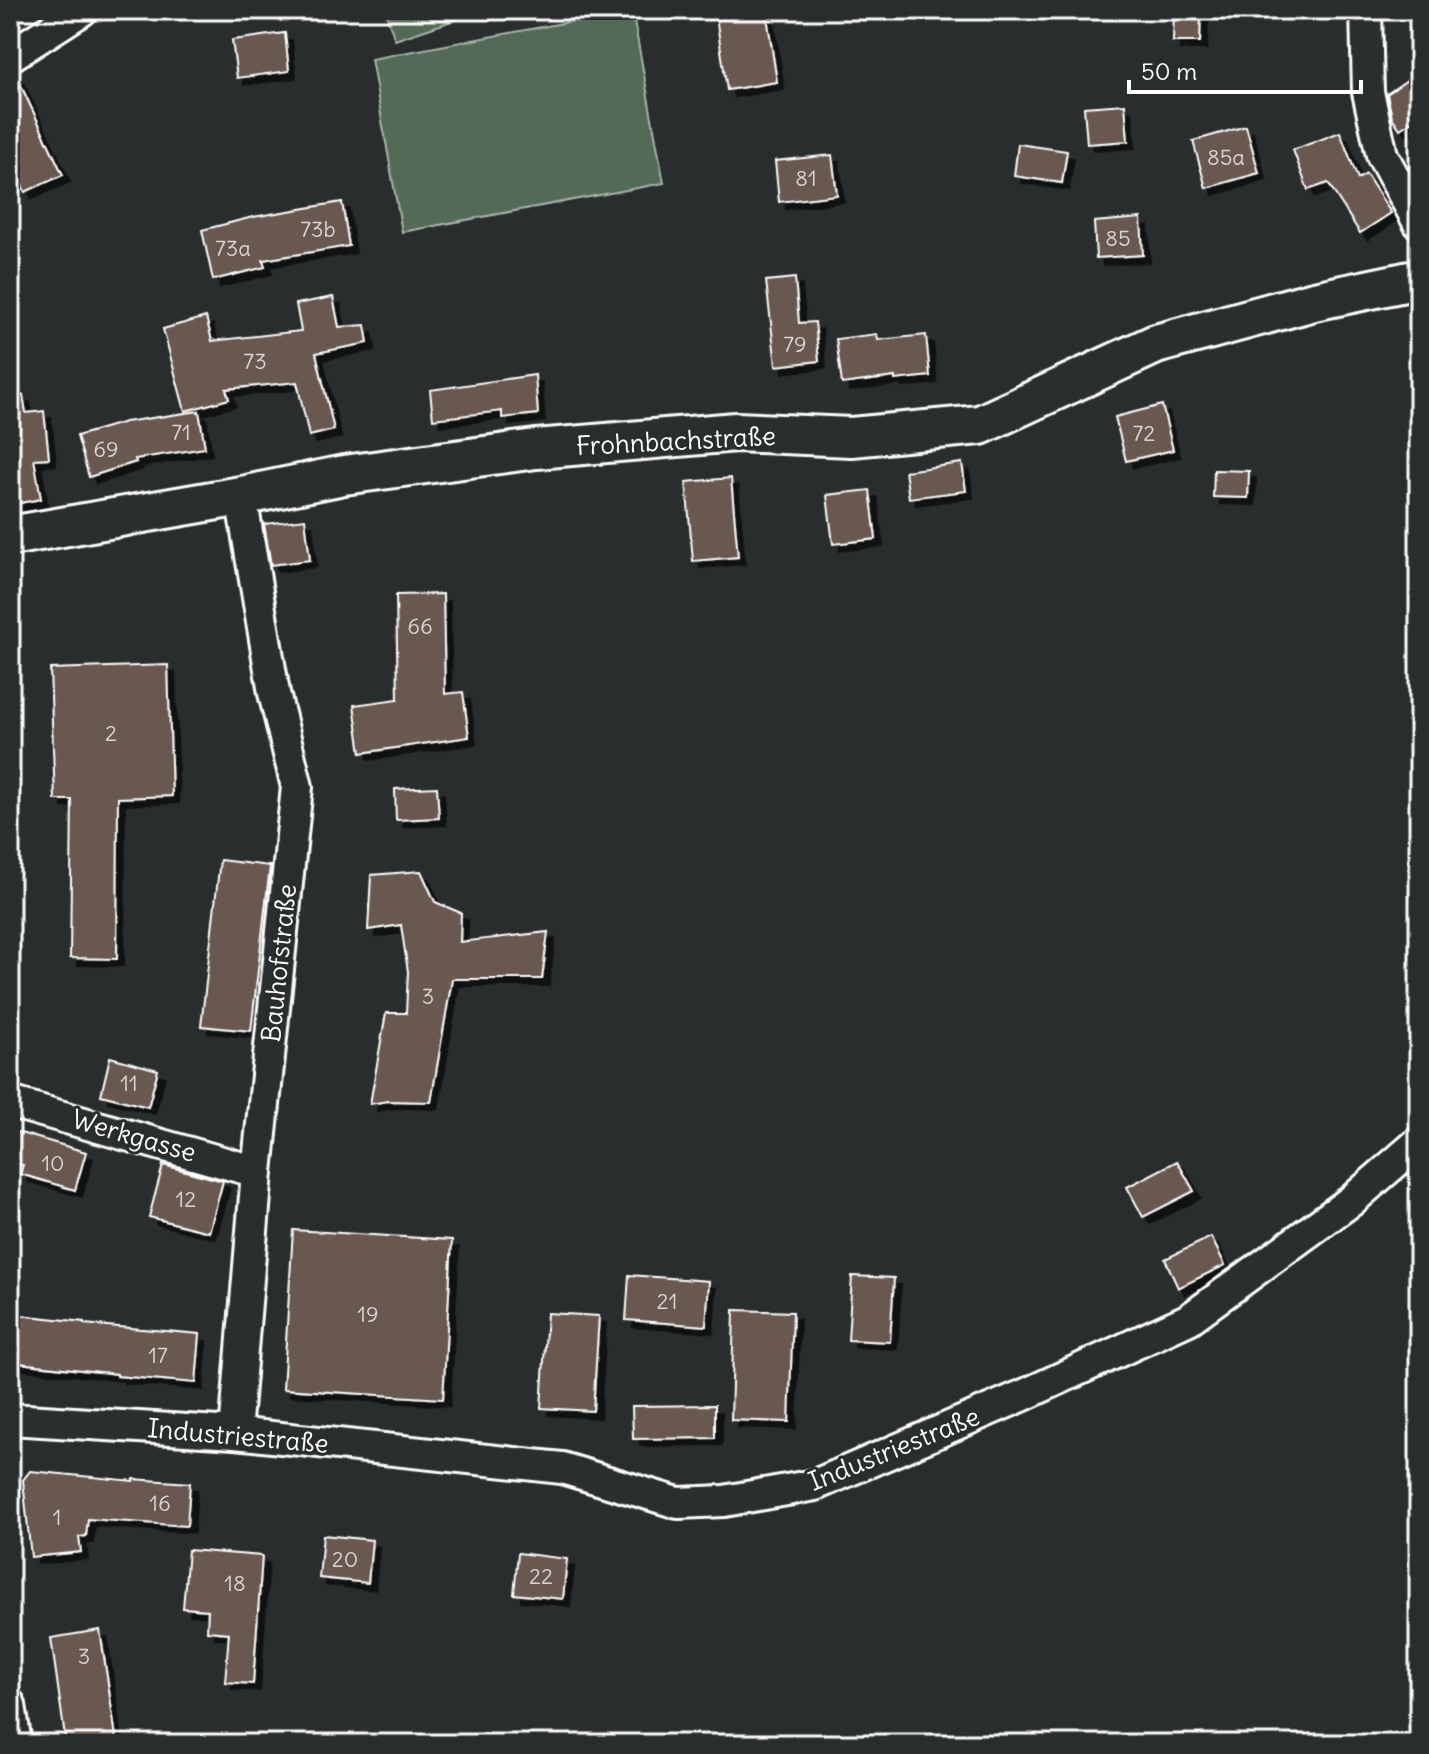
<svg xmlns="http://www.w3.org/2000/svg" width="1429" height="1754" font-family="Delius,sans-serif">
  <style>
    .green { fill: #536b57; stroke: #a9b5ab; stroke-width: 2 }
    .building { fill: #685850; stroke: #fff; stroke-width: 2; filter: url(#shadow) }
    .lines { fill: none; stroke-linecap: round; stroke-linejoin: round }
    .minor-casing { stroke: #fff; stroke-width: 36 }
    .tertiary-casing { stroke: #fff; stroke-width: 44 }
    .minor { stroke: #2a2d2e; stroke-width: 30 }
    .tertiary { stroke: #2a2d2e; stroke-width: 38 }
    .labels { text-anchor: middle; stroke-width: 6; stroke-linejoin: round; paint-order: stroke }
    .number-label { font-size: 22px; fill: #d9d5d3 }
    .street-label { font-size: 26px; fill: #fff; stroke: #2a2d2e }
  </style>
  <defs>
    <filter id="shadow"><feDropShadow dx="7" dy="7" stdDeviation="0" flood-color="#0009"/></filter>
  </defs>
  <rect width="100%" height="100%" fill="#2a2d2e"/>
  <filter id="ink" filterUnits="userSpaceOnUse"><feTurbulence type="fractalNoise" baseFrequency=".0125" numOctaves="2"/><feDisplacementMap in="SourceGraphic" scale="16" xChannelSelector="R" yChannelSelector="G"/><feConvolveMatrix kernelMatrix="1 2 1 2 8 2 1 2 1" color-interpolation-filters="sRGB"/></filter>
  <g filter="url(#ink)">
    <!-- green -->
    <g class="green">
      <polygon points="385,10 485,10 395,40"/>
      <polygon points="632,10 664,183 402,232 371,59"/>
    </g>
    <!-- building -->
    <g class="building">
      <polygon points="715,10 766,10 777,82 727,90"/>
      <polygon points="1174,10 1201,10 1200,42 1173,42"/>
      <polygon points="285,33 289,71 237,78 232,40"/>
      <polygon points="15,73 63,175 25,192 10,159 10,74"/>
      <polygon points="1410,78 1419,91 1419,117 1400,129 1392,117 1387,94"/>
      <polygon points="1125,104 1128,141 1087,144 1084,107"/>
      <polygon points="1246,126 1259,173 1206,188 1193,141"/>
      <polygon points="1340,132 1358,179 1366,174 1391,213 1360,233 1328,183 1308,190 1293,150"/>
      <polygon points="1018,144 1067,151 1062,183 1014,176"/>
      <polygon points="832,155 837,195 779,202 775,161"/>
      <polygon points="342,202 349,246 263,260 265,267 213,280 202,230 253,217"/>
      <polygon points="1141,218 1143,255 1096,258 1094,222"/>
      <polygon points="795,278 799,323 815,322 819,361 776,366 766,281"/>
      <polygon points="333,297 339,327 365,325 368,343 316,353 334,430 309,436 297,382 226,389 229,399 185,411 163,329 206,317 212,341 301,331 296,304"/>
      <polygon points="877,334 878,340 926,335 930,376 895,380 895,377 842,384 836,339"/>
      <polygon points="535,375 538,414 502,418 502,411 433,419 430,390"/>
      <polygon points="23,395 26,413 44,411 49,458 34,459 41,499 10,505 10,396"/>
      <polygon points="1162,405 1173,450 1126,461 1115,417"/>
      <polygon points="199,411 205,448 135,459 136,462 89,477 77,436 125,422"/>
      <polygon points="962,463 966,491 909,498 905,471"/>
      <polygon points="1214,470 1249,471 1248,498 1213,497"/>
      <polygon points="731,478 738,557 693,561 686,482"/>
      <polygon points="870,490 876,539 833,544 827,495"/>
      <polygon points="305,519 310,560 271,565 264,524"/>
      <polygon points="443,594 445,694 463,692 469,737 361,753 354,705 398,699 396,595"/>
      <polygon points="168,665 172,796 118,798 117,959 70,958 72,800 55,800 50,669"/>
      <polygon points="437,787 439,818 396,820 395,789"/>
      <polygon points="220,860 270,866 251,1031 201,1026"/>
      <polygon points="421,871 435,902 461,913 460,942 548,932 542,979 452,979 431,1102 388,1101 370,1104 386,1013 406,1013 408,972 401,925 368,930 371,875"/>
      <polygon points="110,1057 158,1070 148,1107 101,1095"/>
      <polygon points="10,1130 86,1152 75,1190 20,1174 23,1165 10,1163"/>
      <polygon points="1177,1161 1194,1191 1143,1217 1127,1187"/>
      <polygon points="163,1165 223,1181 209,1232 149,1217"/>
      <polygon points="293,1230 452,1240 443,1399 283,1389"/>
      <polygon points="1211,1237 1225,1265 1178,1288 1165,1259"/>
      <polygon points="629,1275 709,1281 706,1326 626,1320"/>
      <polygon points="852,1276 894,1278 890,1342 848,1340"/>
      <polygon points="734,1310 793,1312 789,1422 731,1420"/>
      <polygon points="547,1313 599,1316 593,1411 541,1408"/>
      <polygon points="10,1314 84,1322 84,1324 200,1334 196,1383 117,1376 117,1374 10,1362"/>
      <polygon points="715,1405 715,1438 633,1439 632,1406"/>
      <polygon points="30,1471 133,1481 133,1479 190,1483 187,1526 88,1519 86,1536 79,1537 81,1552 31,1557 23,1480"/>
      <polygon points="323,1535 372,1540 368,1583 319,1578"/>
      <polygon points="188,1550 262,1556 253,1684 225,1682 229,1633 207,1631 208,1610 183,1608"/>
      <polygon points="518,1553 567,1559 563,1599 514,1594"/>
      <polygon points="100,1630 117,1744 66,1744 51,1638"/>
    </g>
    <g class="lines">
      <!-- minor casing -->
      <g class="minor-casing">
        <g id="minor">
          <polyline points="1366,10 1368,92 1382,155 1419,223"/>
          <polyline points="10,56 82,10"/>
          <polyline points="10,1102 257,1172"/>
          <polyline points="10,1419 235,1433 562,1468 678,1503 724,1501 815,1485 1024,1395 1189,1319 1351,1201 1419,1142"/>
          <polyline points="235,1433 257,1172 297,787 274,693 241,496"/>
          <polyline points="10,1705 16,1744"/>
        </g>
      </g>
      <!-- tertiary casing -->
      <g class="tertiary-casing">
        <polyline id="tertiary" points="10,536 241,496 344,475 536,449 736,432 851,437 980,425 1156,344 1314,301 1419,279"/>
      </g>
      <!-- minor -->
      <use href="#minor" class="minor"/>
      <!-- tertiary -->
      <use href="#tertiary" class="tertiary"/>
    </g>
  </g>
  <g class="labels">
    <!-- number labels -->
    <g class="number-label">
      <text x="1226" y="165">85a</text>
      <text x="806" y="186">81</text>
      <text x="318" y="237">73b</text>
      <text x="1118" y="246">85</text>
      <text x="233" y="256">73a</text>
      <text x="795" y="352">79</text>
      <text x="255" y="369">73</text>
      <text x="181" y="440">71</text>
      <text x="1144" y="441">72</text>
      <text x="106" y="457">69</text>
      <text x="420" y="634">66</text>
      <text x="111" y="741">2</text>
      <text x="428" y="1004">3</text>
      <text x="129" y="1091">11</text>
      <text x="53" y="1171">10</text>
      <text x="186" y="1207">12</text>
      <text x="667" y="1309">21</text>
      <text x="368" y="1322">19</text>
      <text x="158" y="1363">17</text>
      <text x="160" y="1511">16</text>
      <text x="57" y="1525">1</text>
      <text x="345" y="1567">20</text>
      <text x="541" y="1584">22</text>
      <text x="235" y="1591">18</text>
      <text x="84" y="1664">3</text>
    </g>
    <!-- street labels -->
    <g class="street-label">
      <text transform="translate(676 441) rotate(-3)" y="9">Frohnbachstraße</text>
      <text transform="translate(279 963) rotate(-84)" y="9">Bauhofstraße</text>
      <text transform="translate(134 1136) rotate(16)" y="9">Werkgasse</text>
      <text transform="translate(238 1436) rotate(5)" y="9">Industriestraße</text>
      <text transform="translate(894 1449) rotate(-22)" y="9">Industriestraße</text>
    </g>
  </g>
  <!-- margin -->
  <rect width="1429" height="1754" fill="none" stroke="#2a2d2e" stroke-width="40"/>
  <rect x="20" y="20" width="1389" height="1714" fill="none" stroke="#fff" stroke-width="3" filter="url(#ink)"/>
  <!-- scale -->
  <path d="M1129 80v12h232v-12" fill="none" stroke="#ffffff" stroke-width="4"/>
  <text x="1141" y="80" font-size="24" fill="#ffffff" stroke="#2a2d2e" stroke-width="6" paint-order="stroke">50 m</text>
</svg>
